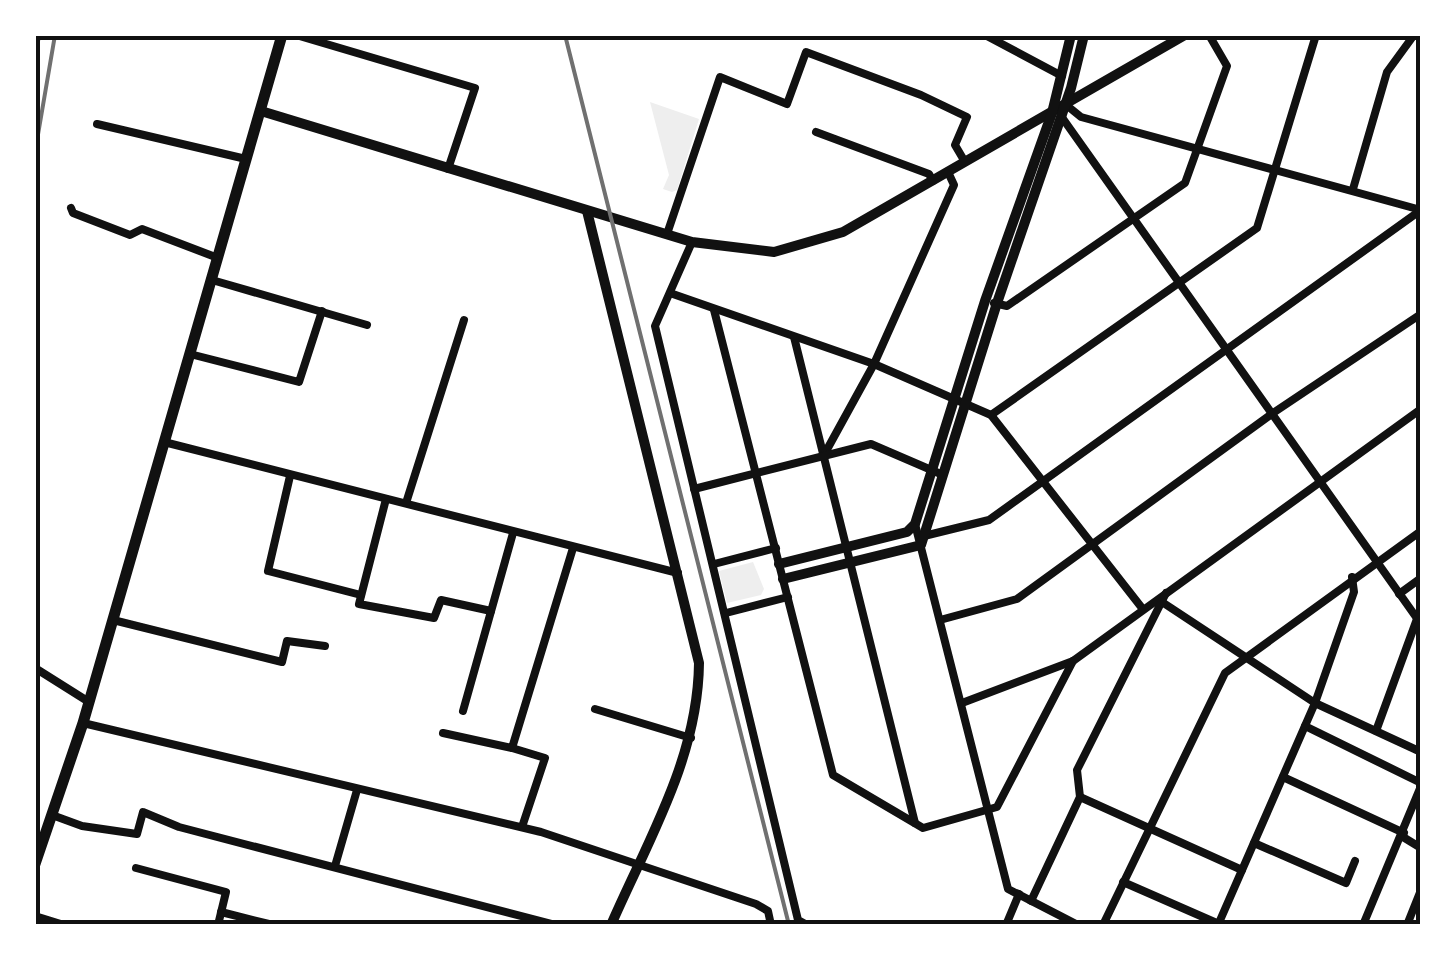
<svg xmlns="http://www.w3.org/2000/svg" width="1456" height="960" font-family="'Work Sans',sans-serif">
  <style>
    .green { fill: #eee }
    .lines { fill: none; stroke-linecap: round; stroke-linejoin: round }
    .minor { stroke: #111; stroke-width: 8 }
    .tertiary { stroke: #111; stroke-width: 10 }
    .secondary { stroke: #111; stroke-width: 11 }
    .rail { stroke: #707070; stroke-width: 4 }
    .neatline { fill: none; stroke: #111; stroke-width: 4 }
  </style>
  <rect width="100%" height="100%" fill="#fff"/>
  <!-- green -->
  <g class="green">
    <polygon points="650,102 699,119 677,190 672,192 663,189 669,175"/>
    <polygon points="753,562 764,589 761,595 727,603 719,571"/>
  </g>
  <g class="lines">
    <!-- minor -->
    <g class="minor">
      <polyline points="296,35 475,88 448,169"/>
      <polyline points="985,35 1062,76"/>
      <polyline points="1065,104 1081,117 1421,210"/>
      <polyline points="1061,116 1421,624"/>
      <polyline points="97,124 246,159"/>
      <polyline points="816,132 929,174 933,181"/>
      <polyline points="1353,189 1387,72 1414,35"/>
      <polyline points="71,208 73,213 130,235 142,229 218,258"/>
      <polyline points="667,234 720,77 787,104 806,52 921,95 967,117 955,145 965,162"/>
      <polyline points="692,242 655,326 798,920 807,925"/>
      <polyline points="212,280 367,325"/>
      <polyline points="670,293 874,364 991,415 1142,608"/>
      <polyline points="994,303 1007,306 1185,183 1227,66 1209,35"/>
      <polyline points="714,310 833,775 923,828 997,807 1073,661"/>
      <polyline points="794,337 915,823"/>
      <polyline points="190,354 299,382 322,311"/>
      <polyline points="991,415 1257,228 1316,35"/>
      <polyline points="164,442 678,573"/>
      <polyline points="824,455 874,364 954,185 948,172"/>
      <polyline points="290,476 268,571 361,595"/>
      <polyline points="694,489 871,444 943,475"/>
      <polyline points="386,499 359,604 434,618 441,600 491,611"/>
      <polyline points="406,503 464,320"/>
      <polyline points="915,524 1008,889 1078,925"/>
      <polyline points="924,536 989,520 1421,210"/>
      <polyline points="714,564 776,548"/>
      <polyline points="1399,594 1421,578"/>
      <polyline points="1162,602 1315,703 1421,752"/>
      <polyline points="726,613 788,597"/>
      <polyline points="113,620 282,662 287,641 325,646"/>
      <polyline points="940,620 1017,599 1273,413 1421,314"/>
      <polyline points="35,668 89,702"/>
      <polyline points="962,703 1073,661 1421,409"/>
      <polyline points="595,709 691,738"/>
      <polyline points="463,711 513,533"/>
      <polyline points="83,723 541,832 756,904 768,911 771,925"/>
      <polyline points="1305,726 1421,783"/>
      <polyline points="1376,731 1417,619"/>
      <polyline points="443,733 512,748 573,548"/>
      <polyline points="512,748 545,758 522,827"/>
      <polyline points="1283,777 1404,833"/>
      <polyline points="1080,797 1242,870"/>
      <polyline points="52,815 82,826 137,834 143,812 179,827 556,925"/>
      <polyline points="1403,837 1421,848"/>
      <polyline points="1254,843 1346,883 1355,861"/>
      <polyline points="335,866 357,790"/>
      <polyline points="136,868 226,892 218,925"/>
      <polyline points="1123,882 1219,924"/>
      <polyline points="1031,901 1080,797 1077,770 1166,593"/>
      <polyline points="221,912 273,925"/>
      <polyline points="35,916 64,925"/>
      <polyline points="1006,925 1019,894"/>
      <polyline points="1103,925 1225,673 1421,531"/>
      <polyline points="1218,925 1315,703 1354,592 1352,577"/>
      <polyline points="1363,925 1421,786"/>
      <polyline points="1407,925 1421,890"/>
    </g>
    <!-- tertiary -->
    <g class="tertiary">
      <polyline points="261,111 692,242 774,252 843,232 1185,35"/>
      <path d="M587 211 699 663C698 758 648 840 611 925"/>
      <polyline points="779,564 907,532 915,524 985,301 1052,113 1071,35"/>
      <polyline points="783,579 921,545 997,303 1071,88 1084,35"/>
    </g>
    <!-- secondary -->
    <polyline class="secondary" points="35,864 83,723 282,35"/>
    <!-- rail -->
    <g class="rail">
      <polyline points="565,35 789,925"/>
      <polyline points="35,61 39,35"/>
      <polyline points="35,152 55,35"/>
    </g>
  </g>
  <!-- border -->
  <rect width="1456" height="960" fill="none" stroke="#ffffff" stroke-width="75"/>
  <rect x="38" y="38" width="1380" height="884" class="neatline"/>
</svg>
